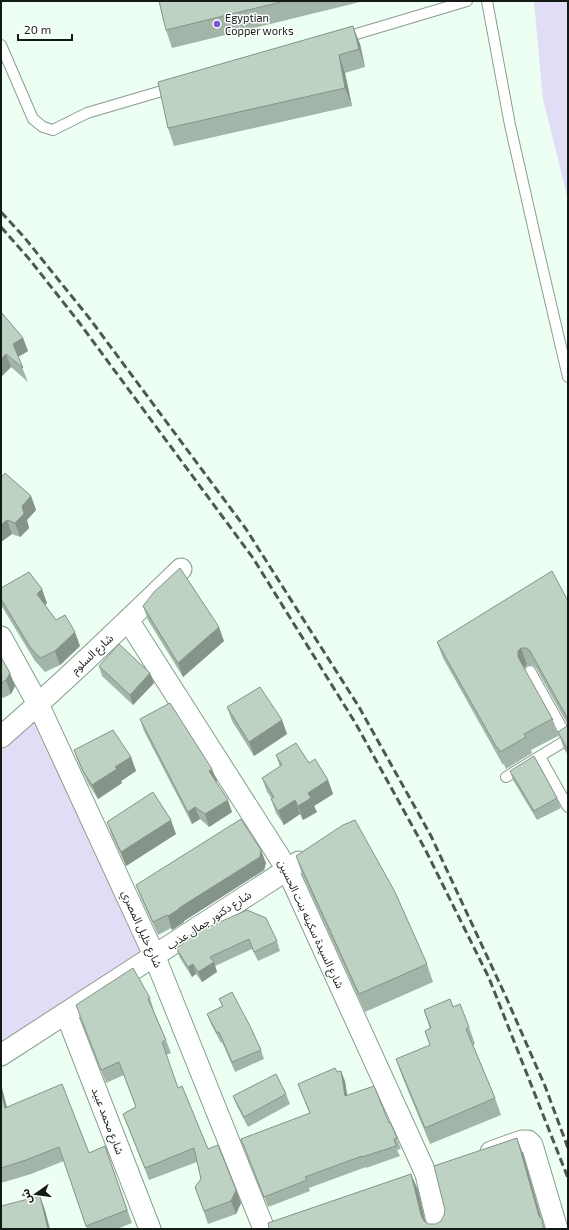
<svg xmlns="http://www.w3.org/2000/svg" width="569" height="1230" font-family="'Exo 2','Noto Sans Arabic',sans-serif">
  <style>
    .green { fill: #e2ddf7 }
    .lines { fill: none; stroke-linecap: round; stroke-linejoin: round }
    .lane-casing { stroke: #899d8f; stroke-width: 12 }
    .street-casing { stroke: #899d8f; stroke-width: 23 }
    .lane { stroke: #fff; stroke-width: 10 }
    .street { stroke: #fff; stroke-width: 21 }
    .rail { stroke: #4d5851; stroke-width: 3; stroke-dasharray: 8 4; stroke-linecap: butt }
    .wall { fill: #a3b5a8 }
    .shaded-wall { fill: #859388 }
    .building { fill: #bed2c3; stroke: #859388 }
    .poi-dot { fill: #7d56cf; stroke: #fff; stroke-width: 1.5 }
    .labels { text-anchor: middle; stroke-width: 3; stroke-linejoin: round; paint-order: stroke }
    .poi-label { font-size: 11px; fill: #131b16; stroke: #fff; text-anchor: start }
    .street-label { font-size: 11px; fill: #131b16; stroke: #fff }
  </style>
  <rect width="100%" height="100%" fill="#edfef2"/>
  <!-- green -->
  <g class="green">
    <polygon points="534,1 568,1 568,200 543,99"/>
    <polygon points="29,704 152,950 1,1044 1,729"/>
  </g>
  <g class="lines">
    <!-- lane casing -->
    <g class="lane-casing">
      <g id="lane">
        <polyline points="487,1 510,125 539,253 568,377"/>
        <polyline points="343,38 467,1"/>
        <polyline points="1,45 33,119 43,127 53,130 87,113 172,88"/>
        <polyline points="530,671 568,739"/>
        <polyline points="540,757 568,807"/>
        <polyline points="506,777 568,739"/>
      </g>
    </g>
    <!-- street casing -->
    <g class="street-casing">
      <g id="street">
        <polyline points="128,620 287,869 426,1174 439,1229"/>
        <polyline points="1,637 38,704 154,955 264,1229"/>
        <path d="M1 737C63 683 122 626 181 569"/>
        <polyline points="66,1013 150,1229"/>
        <polyline points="1,1055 299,862"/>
        <polyline points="491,1152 522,1141 528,1141 532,1145 557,1229"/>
      </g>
    </g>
    <!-- lane -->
    <use href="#lane" class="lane"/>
    <!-- street -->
    <use href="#street" class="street"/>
    <!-- rail -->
    <g class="rail">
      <polyline points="1,212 24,237 90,319 246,529 359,707 431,836 506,997 545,1086 568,1148"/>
      <polyline points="1,227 30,260 78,321 253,558 356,724 425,849 489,978 568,1178"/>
    </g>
  </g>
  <!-- wall -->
  <g class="wall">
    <polygon points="159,1 364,1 172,48 166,30"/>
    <polygon points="360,44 365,67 345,73 352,106 174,146 168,128"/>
    <polygon points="1,312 23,338 28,351 18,357 28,382 11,367 1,377"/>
    <polygon points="1,478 31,496 36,510 27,520 29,528 20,537 12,534 1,542"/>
    <polygon points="1,588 47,603 45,605 56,620 80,646 60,665 45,672 35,661 1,605"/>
    <polygon points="568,601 568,755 564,749 558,732 567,726 568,725 536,668 533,665 527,665 524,668 553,720 559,737 558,736 531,750 532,753 506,769 504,764 503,765 443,658 437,642"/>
    <polygon points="143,606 224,641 183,677 148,620"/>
    <polygon points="1,657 15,686 11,694 3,698 1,695"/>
    <polygon points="99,666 154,683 133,705 102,676"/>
    <polygon points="227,707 282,720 287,734 254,756 232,721"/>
    <polygon points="140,719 217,781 216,782 232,812 209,827 200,819 192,824 144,731"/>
    <polygon points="74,750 131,757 136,771 121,781 122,783 98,799 89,785 79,764"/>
    <polygon points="276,755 309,763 328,780 333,794 314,806 317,812 303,820 300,814 284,825 276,813 271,799 272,799 267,792 262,778 280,767"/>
    <polygon points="510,771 557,798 561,808 537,820 513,780"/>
    <polygon points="107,822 176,834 126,866 112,836"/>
    <polygon points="296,856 427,964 433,982 365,1012 302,874"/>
    <polygon points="266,863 264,870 184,921 184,922 172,930 171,928 158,935 141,898 136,885"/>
    <polygon points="195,933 277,941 280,951 258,961 252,949 215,966 217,972 202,982 196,974 192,977 180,958 176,948 184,944 182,940"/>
    <polygon points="150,998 154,1011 166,1040 171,1053 166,1055 178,1088 208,1149 236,1190 241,1203 236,1214 208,1224 195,1187 201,1179 197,1162 149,1180 123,1114 136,1107 124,1075 106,1083 81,1018"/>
    <polygon points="219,999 261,1050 264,1059 235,1072 222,1042 221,1043 211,1024 207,1014 222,1006"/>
    <polygon points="453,1007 469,1027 475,1044 473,1045 495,1098 501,1115 430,1144 402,1076 396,1059 430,1045 425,1031 430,1029 424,1010"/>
    <polygon points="337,1072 345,1081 347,1096 389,1123 394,1131 401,1149 397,1150 400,1156 366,1168 366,1167 309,1188 310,1191 268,1207 241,1139 310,1114 298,1084"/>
    <polygon points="1,1084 7,1107 89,1153 105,1146 132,1223 117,1229 87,1229 64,1161 31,1174 1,1183"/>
    <polygon points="286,1094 290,1104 248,1127 237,1106 233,1096"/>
    <polygon points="523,1154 542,1219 543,1221 546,1229 269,1229 411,1174 418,1190 425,1221 429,1224 436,1224 441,1221"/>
  </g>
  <!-- shaded-wall -->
  <g class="shaded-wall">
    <polygon points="353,26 360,44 365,67 359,49"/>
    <polygon points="339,55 345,73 352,106 345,88"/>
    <polygon points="23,338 28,351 18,357 13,344"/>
    <polygon points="6,354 11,367 1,377 1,359"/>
    <polygon points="31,496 36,510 27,520 29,528 20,537 15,523 22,506"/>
    <polygon points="7,520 12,534 1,542 1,525"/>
    <polygon points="42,589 47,603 42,608 37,594"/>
    <polygon points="219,627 224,641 183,677 178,663"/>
    <polygon points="75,632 80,646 60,665 55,651"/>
    <polygon points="521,648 527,665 524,668 518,657 518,651"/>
    <polygon points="10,673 15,686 11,694 6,680"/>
    <polygon points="150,673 154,683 133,705 130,695"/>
    <polygon points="282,720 287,734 254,756 249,742"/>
    <polygon points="131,757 136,771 121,781 122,783 98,799 92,785 115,767"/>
    <polygon points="212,769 217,781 213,783 209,771"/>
    <polygon points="328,780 333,794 314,806 317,812 303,820 298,806 308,793"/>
    <polygon points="228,800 232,812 209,827 205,814"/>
    <polygon points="295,800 300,814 284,825 278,811"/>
    <polygon points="195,807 200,819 192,824 188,812"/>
    <polygon points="171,820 176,834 126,866 121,852"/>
    <polygon points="261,850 266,863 264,870 184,921 184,922 172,930 168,916"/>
    <polygon points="214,962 217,972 202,982 198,972"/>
    <polygon points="193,964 196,974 192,977 188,967"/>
    <polygon points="341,1071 345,1081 349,1107 345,1096"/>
    <polygon points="1,1084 10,1121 5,1108 1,1091"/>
    <polygon points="517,1138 523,1154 542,1222 544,1229 539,1216"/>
    <polygon points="411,1174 418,1190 427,1229 421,1215"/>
    <polygon points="236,1190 241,1203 236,1214 231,1201"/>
    <polygon points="40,1196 45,1210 50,1229 48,1229"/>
  </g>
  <!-- building -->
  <g class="building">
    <polygon points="159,1 285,1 166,30"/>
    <polygon points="353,26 359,49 339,55 345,88 168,128 158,82"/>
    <polygon points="1,312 23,338 13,344 23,368 6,354 1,359"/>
    <polygon points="5,473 31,496 22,506 24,514 15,523 7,520 1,525 1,478"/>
    <polygon points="180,568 219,627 178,663 143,606 154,592"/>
    <polygon points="552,571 568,601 568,721 568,719 530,651 527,648 521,648 518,651 518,657 553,720 552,719 524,734 526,737 500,752 498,748 497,748 437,642"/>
    <polygon points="29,572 42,589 37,594 56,620 65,615 75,632 55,651 40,658 30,647 1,599 1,588"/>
    <polygon points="119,644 150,673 130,695 99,666"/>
    <polygon points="1,657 10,673 6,680 1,683"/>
    <polygon points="260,687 282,720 249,742 227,707"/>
    <polygon points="170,703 212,769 209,771 228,800 205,814 195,807 188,812 140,719"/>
    <polygon points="568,723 568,750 558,732 567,726"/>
    <polygon points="113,730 131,757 115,767 117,769 92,785 83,771 74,750"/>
    <polygon points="296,743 309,763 315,759 328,780 308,793 311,798 298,806 295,800 278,811 271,799 274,797 262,778 282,765 276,755"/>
    <polygon points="534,756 557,798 534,811 510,771"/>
    <polygon points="153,792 171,820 121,852 107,822"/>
    <polygon points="241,819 261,850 260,857 179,908 179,909 168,916 167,915 153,922 136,885"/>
    <polygon points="355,820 395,892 427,964 359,994 296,856 343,825"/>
    <polygon points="247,910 266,918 277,941 254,952 249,939 210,957 214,962 198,972 193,964 188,967 176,948 184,943 182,940 194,932 195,933"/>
    <polygon points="133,968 150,998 148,999 166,1040 162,1042 178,1088 182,1086 208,1149 218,1145 236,1190 231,1201 204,1211 195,1187 201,1179 194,1148 145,1168 123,1114 136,1107 119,1062 101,1070 76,1005"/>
    <polygon points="232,992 250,1026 261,1050 232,1062 219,1032 217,1033 207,1014 223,1006 219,999"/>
    <polygon points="450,999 453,1007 460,1004 469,1027 466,1029 495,1098 425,1128 396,1059 430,1045 425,1031 431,1028 424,1010"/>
    <polygon points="335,1068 337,1072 341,1071 345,1096 374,1086 389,1123 390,1122 394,1131 397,1138 394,1139 396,1146 362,1157 362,1156 305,1177 307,1180 264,1197 241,1139 310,1113 298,1084"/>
    <polygon points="276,1074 286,1094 244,1117 233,1096"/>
    <polygon points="62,1084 89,1153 105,1146 127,1210 86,1226 59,1147 26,1160 1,1168 1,1091 5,1108"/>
    <polygon points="517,1138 539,1216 543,1221 542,1222 544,1229 269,1229 268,1223 411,1174 421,1215 424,1221 429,1224 436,1224 441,1221 444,1215 445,1210 434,1166"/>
    <polygon points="40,1196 48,1229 1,1229 1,1206"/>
  </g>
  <!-- markers -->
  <circle class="poi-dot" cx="217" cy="24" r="4"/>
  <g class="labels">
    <!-- poi labels -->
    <g class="poi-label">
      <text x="225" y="22">Egyptian<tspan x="225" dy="13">Copper works</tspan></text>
    </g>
    <!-- street labels -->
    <g class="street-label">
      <text transform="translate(92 654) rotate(-43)" y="4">شارع السلوم</text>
      <text transform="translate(209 920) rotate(-33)" y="4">شارع دكتور جمال عذب</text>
      <text transform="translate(311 924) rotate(65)" y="4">شارع السيدة سكينه بنت الحسين</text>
      <text transform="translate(142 929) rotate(66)" y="4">شارع خليل المصري</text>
      <text transform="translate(108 1121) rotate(69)" y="4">شارع محمد عبيد</text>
    </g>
  </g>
  <!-- border -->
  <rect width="569" height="1230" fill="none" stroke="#131b16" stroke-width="4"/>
  <!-- north arrow -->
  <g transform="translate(36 1194) rotate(256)" stroke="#ffffff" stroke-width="3" paint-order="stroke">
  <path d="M0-3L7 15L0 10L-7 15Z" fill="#131b16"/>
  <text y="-6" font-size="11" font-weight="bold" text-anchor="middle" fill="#131b16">ش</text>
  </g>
  <!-- scale -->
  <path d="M18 34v6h54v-6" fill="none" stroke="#131b16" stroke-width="2"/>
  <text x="24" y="34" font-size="12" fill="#131b16" stroke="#ffffff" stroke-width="3" paint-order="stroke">20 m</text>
</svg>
